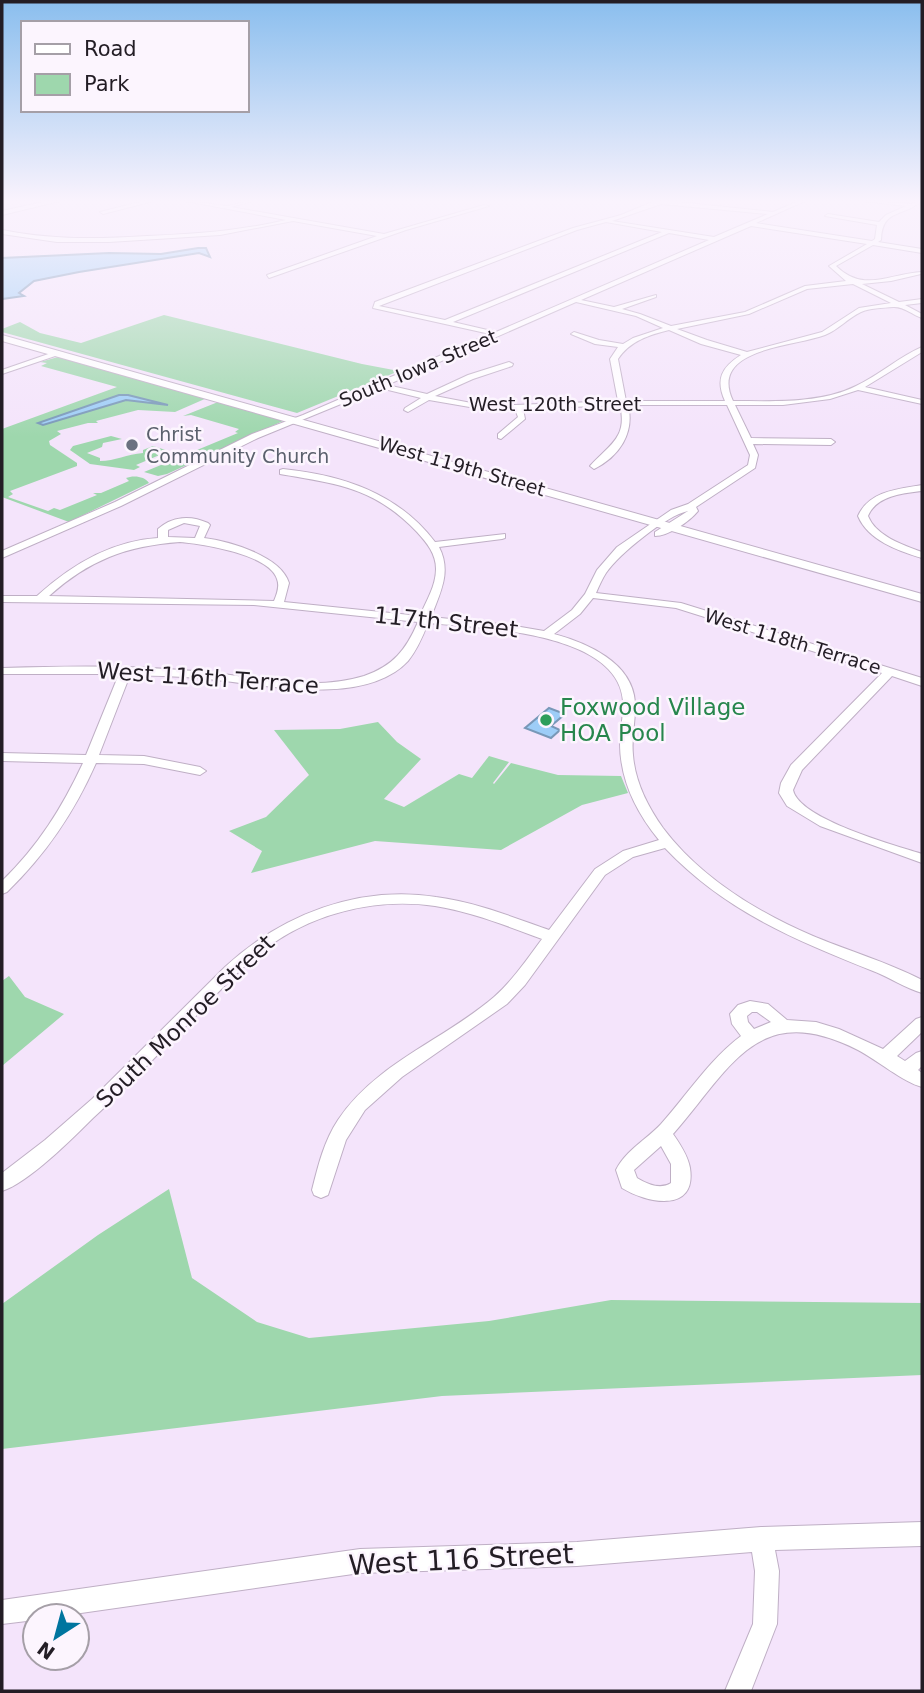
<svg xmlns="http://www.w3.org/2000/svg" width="924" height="1693" font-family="'DejaVu Sans',sans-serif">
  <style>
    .green { fill: #9ed7ad }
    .water { fill: #9dcdf7; stroke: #7898b8; stroke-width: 2 }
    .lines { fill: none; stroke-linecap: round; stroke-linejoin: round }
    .minor-casing { stroke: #bfafc5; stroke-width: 2 }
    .major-casing { stroke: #bfafc5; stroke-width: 2 }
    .minor { fill: #fff; fill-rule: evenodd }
    .major { fill: #fff; fill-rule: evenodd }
    .worship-dot { fill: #6b7280; stroke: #fcf5fe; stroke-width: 2.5 }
    .leisure-dot { fill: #2e9e5b; stroke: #fcf5fe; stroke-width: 2.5 }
    .labels { text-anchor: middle; stroke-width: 5; stroke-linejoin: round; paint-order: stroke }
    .far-street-label { font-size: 19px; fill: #231d25; stroke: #fcf5fe }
    .far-worship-label { font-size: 19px; fill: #5b616d; stroke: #fcf5fe; text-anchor: start }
    .street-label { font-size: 23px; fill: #231d25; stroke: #fcf5fe }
    .leisure-label { font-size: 23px; fill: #27864d; stroke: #fcf5fe; text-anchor: start }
    .near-street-label { font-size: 28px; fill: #231d25; stroke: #fcf5fe }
  </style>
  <rect width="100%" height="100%" fill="#f4e4fb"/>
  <!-- green -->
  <g class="green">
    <polygon points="164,315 362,364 399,371 297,413 2,332 2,329 20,322 40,333 81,343"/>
    <path d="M58 357 207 398 175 412 138 410 96 421 98 423H88L57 431 61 434 49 441 50 445 77 463V466L10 491 13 494 8 497 48 511 54 508 60 510 97 495 93 493H101L129 481 126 478C133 475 145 476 149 483L69 522 2 497V429L117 387 41 366 47 363 40 362Z"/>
    <polygon points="218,402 283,421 167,474 158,476 144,472 238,433 235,432 239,429 191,415 183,416"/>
    <path d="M111 436 122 439 103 443 102 447 87 453 100 458V461C115 461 127 454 143 453V450L153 446 169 451 136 465 140 467 134 470 90 464 70 450 73 446Z"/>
    <polygon points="378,722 397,742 421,759 384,799 404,807 459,774 472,778 489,756 509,762 493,783 494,784 511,763 558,775 621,776 628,793 582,805 501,850 375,841 251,873 262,851 229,831 266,817 309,775 274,730 340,729"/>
    <polygon points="9,976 25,997 64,1014 2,1066 2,981"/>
    <polygon points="169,1189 192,1278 257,1322 309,1338 489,1321 611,1300 922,1303 922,1375 442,1396 2,1449 2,1304 98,1235"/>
  </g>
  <!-- water -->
  <g class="water">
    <polygon points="198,248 206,248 210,257 199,253 79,272 34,281 19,293 24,296 2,299 2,258 109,253 161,254"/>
    <polygon points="119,395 128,395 168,405 126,400 43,425 38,423"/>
    <polygon points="549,708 565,714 551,726 560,730 551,738 525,728"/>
  </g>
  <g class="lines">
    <!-- minor casing -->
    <g class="minor-casing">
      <g id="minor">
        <polygon points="148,200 157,200 103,214 100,212"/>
        <path d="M180 200 227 206 256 200 231 207 384 234 484 205 489 206 406 230 269 278 267 275 377 236 293 221 220 235 109 242H57L2 234V230C51 240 98 239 147 236 194 234 240 231 286 220Z"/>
        <path d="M657 200H669L668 201 773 212 801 200H807L756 223 872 241 875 239 877 225 825 216 828 214 879 222 886 215 906 206 855 200 911 204 922 200C905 218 882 207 881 240L878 242 922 249V253L873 245 836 266C863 293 889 274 921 272V274L891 281 862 284 899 302 922 299V303L905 305 922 314V318C913 315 903 306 893 307 883 308 869 308 861 312 848 318 838 330 825 335 793 347 708 348 733 401 773 401 820 404 856 386 879 375 899 357 922 347V352L865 387 922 400V404L858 390 830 399 783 405H735L751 438 831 439 835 442 831 445 753 444 758 455 755 468 696 507 698 511C689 522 668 536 655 536V532L688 511C667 515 619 554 606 573 602 579 599 586 596 593L681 603 922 678V686L892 676 802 770 793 790C799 819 894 845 922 854V863L820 826 787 806 779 793 781 783 791 765 882 673 676 608 593 598 580 614 554 634C587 643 632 662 635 702 636 719 631 737 633 755 635 782 648 807 663 828 700 877 757 912 813 936 849 951 887 962 922 980V993C905 988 889 977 873 971 793 939 725 911 665 848L633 857 605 875 525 985 507 1004 402 1077 365 1110 346 1140 328 1195 321 1198 314 1195 312 1190C318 1166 324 1141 338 1120 376 1063 444 1040 494 997 513 980 528 958 542 939 507 926 472 912 435 906 374 897 308 914 260 953 235 973 214 997 192 1020 159 1053 127 1087 93 1118 73 1138 28 1183 2 1191V1173L45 1140 92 1099 225 967C281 915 358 885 436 897 475 902 512 917 549 930L595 869 623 851 659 840C636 812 620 780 620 743 620 729 624 715 623 701 618 631 478 628 428 623 423 636 417 650 408 661 366 706 269 686 216 680 188 676 159 676 130 675L99 755 144 756 200 767 206 771 200 775 144 764 96 763C74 813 46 854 7 892L2 894V881C38 846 62 808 83 763L2 761V753L86 755 119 674H2V668C66 666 130 665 194 671 250 675 309 693 364 676 393 666 406 650 418 622L254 605 2 602V596H37C71 565 111 541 158 538V529C172 516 191 515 208 523L210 525 204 538C229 541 281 556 289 583L284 602 420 616C426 601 436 586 436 569 436 554 427 543 417 532 374 487 337 484 280 474V470L283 469C342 475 398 493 435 542L505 534V538L502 539 439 547C452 572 440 593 431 617L509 625 544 631 572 610 585 594 597 570 617 547 671 510 688 504 748 465 750 455 727 405H628C635 433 619 457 594 469L590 466C609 445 628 438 620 405L523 409 525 419 501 439 498 438V434L518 417 515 409 487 410 429 400 408 412 404 410 405 408 421 398 380 388 258 438 121 506 2 558V551L115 502 252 434 303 415 490 334 373 308 375 302 573 228 621 215ZM661 204 768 214 714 237 612 221ZM606 222 662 232 445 320 379 306 577 230ZM751 226 867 244 829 266 846 281 805 286 745 312 671 326 640 314 622 309 656 297V295L614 307 581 300ZM669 233 709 240 496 332 453 322ZM853 284 891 303 859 308 822 332 747 352 707 340 677 329 749 314 807 289ZM576 302 636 316 663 328 633 338 623 344 599 340 574 332 571 334 595 344 618 347 610 359 618 401 487 406 435 396 473 379 512 366 513 364 509 362 468 375 427 394 387 385ZM669 330 701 344 741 355C722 367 715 379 725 401H626L618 359C630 341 649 335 669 330ZM184 523 200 526 195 538 168 537V530ZM180 542C202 544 269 554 277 579 280 586 277 594 274 601L49 596C89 560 126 546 180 542Z"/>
        <polygon points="57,351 64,353 2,374 2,370"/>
        <path d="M922 485V491C903 493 876 496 868 516 876 536 903 545 922 552V558C898 551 868 540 858 516 869 491 898 489 922 485Z"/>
        <path d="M750 1001 768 1004 787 1020 816 1022 839 1029 883 1049 916 1019 922 1017V1032L897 1056 905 1061 916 1053 922 1051V1066L918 1070 922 1073V1087C903 1082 877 1060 858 1050 757 999 731 1068 673 1134 680 1144 688 1156 690 1168 697 1214 646 1203 622 1188L616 1170C626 1150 646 1140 661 1124 687 1095 709 1060 741 1036L732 1024 730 1014 738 1005ZM752 1012H757L771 1022 754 1029 748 1022 747 1016ZM661 1146 671 1164V1183C660 1190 647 1184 637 1178L634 1170Z"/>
        <polygon points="922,1522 922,1546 775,1550 779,1571 777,1624 751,1691 725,1691 753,1624 755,1571 752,1552 577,1566 360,1573 60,1616 35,1616 35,1620 2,1624 2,1600 360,1549 577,1542 761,1527"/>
      </g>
    </g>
    <!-- major casing -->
    <g class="major-casing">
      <g id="major">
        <polygon points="52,200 64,200 2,215 2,211"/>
        <polygon points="2,335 922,594 922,602 2,341"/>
      </g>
    </g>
    <!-- minor -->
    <use href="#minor" class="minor"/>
    <!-- major -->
    <use href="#major" class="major"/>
  </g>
  <!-- sky -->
  <linearGradient id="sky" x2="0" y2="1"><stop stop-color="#8abeee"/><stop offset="0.46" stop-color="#faf3fd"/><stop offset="1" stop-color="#faf3fd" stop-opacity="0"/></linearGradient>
  <rect width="924" height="437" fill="url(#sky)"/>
  <!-- markers -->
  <circle class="worship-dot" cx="132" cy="445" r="7"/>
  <circle class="leisure-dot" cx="546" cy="720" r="7"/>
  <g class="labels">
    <!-- far-street labels -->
    <g class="far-street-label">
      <text transform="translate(418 368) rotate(-23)" y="7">South Iowa Street</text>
      <text x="555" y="411">West 120th Street</text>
      <text transform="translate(462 466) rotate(16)" y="7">West 119th Street</text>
      <text transform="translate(793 641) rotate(17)" y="7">West 118th Terrace</text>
    </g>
    <!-- far-worship labels -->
    <g class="far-worship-label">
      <text x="146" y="441">Christ<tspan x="146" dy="22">Community Church</tspan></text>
    </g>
    <!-- street labels -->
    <g class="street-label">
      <text transform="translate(446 622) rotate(6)" y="8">117th Street</text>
      <text transform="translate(208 678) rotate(4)" y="8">West 116th Terrace</text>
      <text transform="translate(185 1021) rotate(-44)" y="8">South Monroe Street</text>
    </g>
    <!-- leisure labels -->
    <g class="leisure-label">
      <text x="560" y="715">Foxwood Village<tspan x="560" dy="26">HOA Pool</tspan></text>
    </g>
    <!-- near-street labels -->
    <g class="near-street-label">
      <text transform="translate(461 1559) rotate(-3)" y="10">West 116 Street</text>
    </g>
  </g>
  <!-- border -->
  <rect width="924" height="1693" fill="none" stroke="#231d25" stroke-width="7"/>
  <!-- legend -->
  <rect x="21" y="21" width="228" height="91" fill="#fcf5fe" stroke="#a59fa7" stroke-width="2"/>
  <rect x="35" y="44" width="35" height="10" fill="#ffffff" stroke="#a59fa7" stroke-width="2"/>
  <text x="84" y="56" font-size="21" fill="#231d25">Road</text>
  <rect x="35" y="74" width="35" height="21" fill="#9ed7ad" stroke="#a59fa7" stroke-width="2"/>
  <text x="84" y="91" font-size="21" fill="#231d25">Park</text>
  <!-- north arrow -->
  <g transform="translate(56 1637) rotate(216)"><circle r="33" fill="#fcf5fe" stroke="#a59fa7" stroke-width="2"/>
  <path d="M0-5L12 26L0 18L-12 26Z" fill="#00759f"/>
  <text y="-10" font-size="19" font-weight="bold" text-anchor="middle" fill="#231d25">N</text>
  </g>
</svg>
